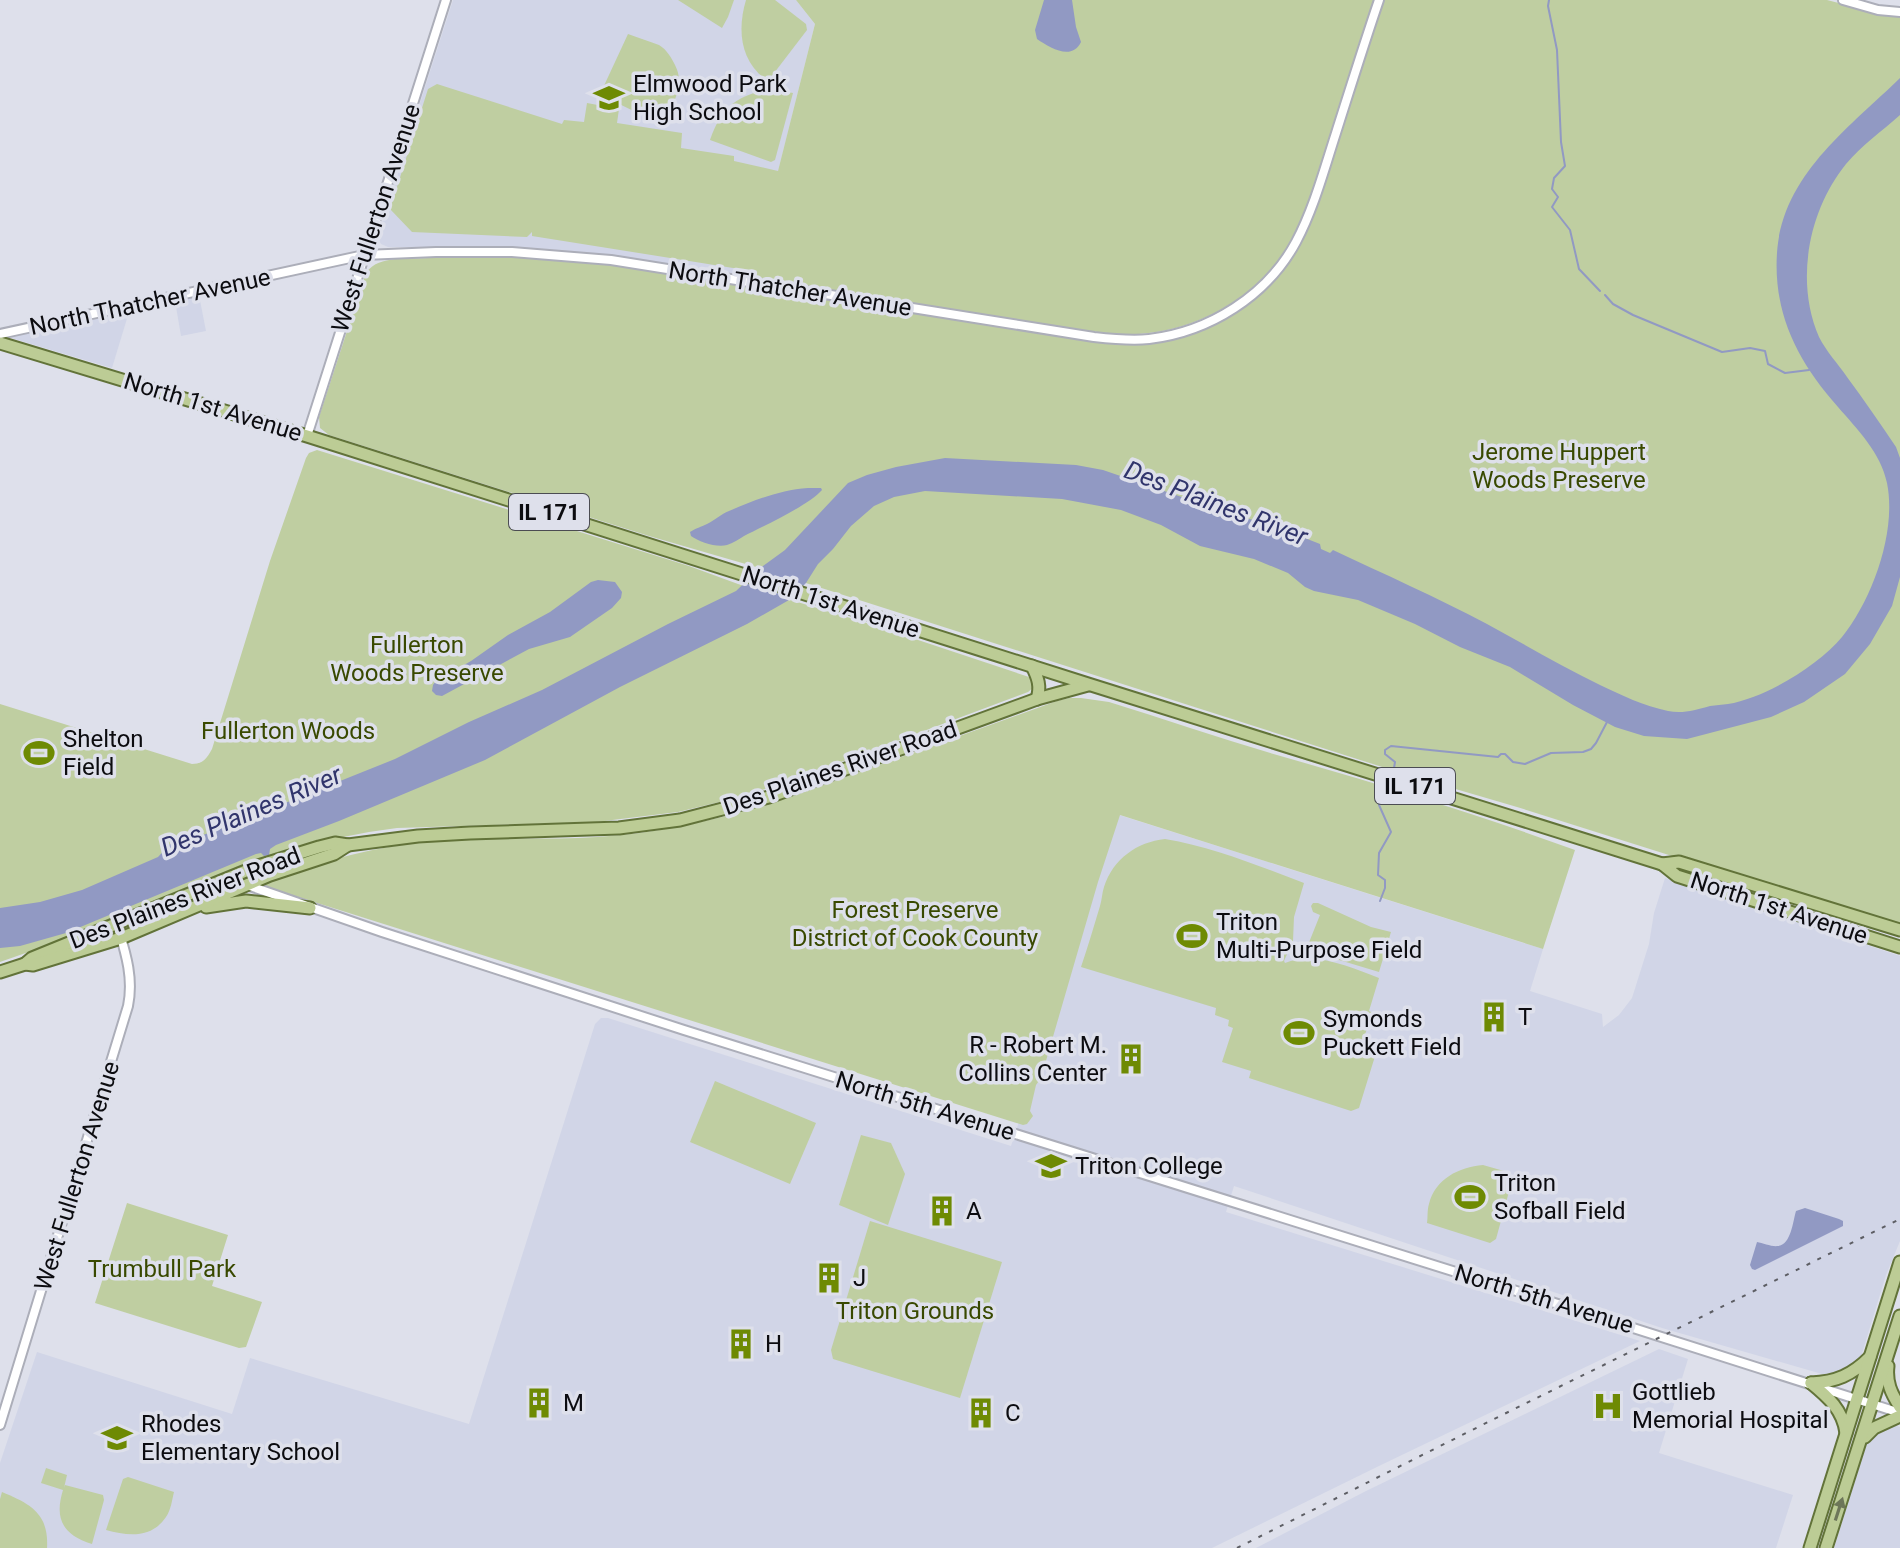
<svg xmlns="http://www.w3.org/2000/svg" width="1900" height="1548" font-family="Roboto,sans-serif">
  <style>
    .built { fill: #d1d5e7 }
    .green { fill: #bfcea1 }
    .water { fill: #9199c3 }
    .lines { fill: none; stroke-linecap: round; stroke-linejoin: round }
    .stream { stroke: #9199c3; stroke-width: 2 }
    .minor-casing { stroke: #acaeb9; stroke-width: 12 }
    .major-casing { stroke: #627339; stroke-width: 15 }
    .minor { stroke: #fff; stroke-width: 8 }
    .major { stroke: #bccc95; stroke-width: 11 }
    .rail { stroke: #5d5e64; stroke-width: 2; stroke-dasharray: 4 8; stroke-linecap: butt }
    .oneway { fill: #6d7659 }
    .labels { text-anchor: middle; stroke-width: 7; stroke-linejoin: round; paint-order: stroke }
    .shield { fill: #dee0eb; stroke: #4b4c52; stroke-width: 2 }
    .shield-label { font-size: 22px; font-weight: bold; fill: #0c0c10 }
    .poi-label { font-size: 24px; fill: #0c0c10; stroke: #dee0eb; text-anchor: start }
    .street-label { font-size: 24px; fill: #0c0c10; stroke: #dee0eb }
    .park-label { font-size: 24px; fill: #394900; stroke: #dee0eb }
    .water-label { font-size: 26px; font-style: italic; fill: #31356c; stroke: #dee0eb }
  </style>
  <rect width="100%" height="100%" fill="#dee0eb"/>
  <!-- built -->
  <g class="built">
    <polygon points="453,0 796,0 815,24 751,279 573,252 489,248 388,247 381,244 378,239 378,234"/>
    <polygon points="199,295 206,331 181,336 175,301"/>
    <polygon points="129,312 112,368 11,338 13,336"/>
    <polygon points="1119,815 1543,949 1530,991 1602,1014 1603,1027 1619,1015 1632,998 1649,944 1654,913 1665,878 1900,956 1900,1241 1886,1275 1860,1360 1835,1377 1822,1374 1662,1328 1234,1186 1226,1212 1640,1341 1381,1465 1212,1548 0,1548 0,1463 37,1352 232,1414 250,1358 469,1424 595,1024 601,1018 608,1018 1011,1146"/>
    <polygon points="1659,1349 1688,1359 1659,1453 1793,1495 1776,1548 1256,1548 1366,1491"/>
    <polygon points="1890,1424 1900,1427 1900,1548 1834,1548 1867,1443 1877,1432"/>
  </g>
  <!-- green -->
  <g class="green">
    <polygon points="678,0 734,0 728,17 722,28"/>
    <path d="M746 0H775L806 24 807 30 768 81C740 62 737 30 746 0Z"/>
    <path d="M796 0H1374C1359 45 1345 89 1331 134 1319 171 1309 208 1290 242 1260 296 1200 330 1139 334 1123 335 1106 333 1090 331L751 279 752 271 532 236V232L527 237 412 232 390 209 428 89 437 84 562 124 564 120 584 122 587 103 619 109 617 123 682 133 681 148 734 156V161L778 171 815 24Z"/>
    <path d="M1383 0H1827L1881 14 1900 17V924L1729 874 1517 807 1401 773 756 567 649 536 329 435 320 428 319 417 366 273C374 262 383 261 395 259L500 256 605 264 1106 343C1188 345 1259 317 1301 242 1317 212 1326 178 1336 145 1352 97 1366 48 1383 0Z"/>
    <path d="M628 34C638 38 649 41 659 45 667 50 671 57 675 65 686 86 672 106 662 125L605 97 602 90Z"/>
    <path d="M772 89 793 93 775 160 771 162 710 140C721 107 738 94 772 89Z"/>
    <path d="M317 450 689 566 738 584 870 624 1029 677 1032 679 1034 687 1028 692 785 783 736 798 678 812 596 822 397 828 369 832 307 844 267 857 54 943 0 962V704L192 764C203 764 207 758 212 749L270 561 306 458 309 453Z"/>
    <path d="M1069 698H1081L1109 702C1167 720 1225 740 1284 757 1382 785 1479 815 1575 850L1543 949 1120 815 1098 882 1041 1078 1036 1085 1030 1111 1033 1116 1027 1124 1023 1125 260 885 261 883C311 865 356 851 408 844 470 835 534 841 597 837 663 833 725 818 787 798L1057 701Z"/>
    <path d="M1165 839C1213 847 1259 866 1304 883L1294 917 1293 941 1284 961 1285 963C1315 951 1350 967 1379 978L1369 1011 1373 1013 1364 1037 1370 1040 1367 1050 1376 1053 1359 1108 1351 1111 1249 1078 1251 1071 1222 1062 1233 1028 1228 1026 1229 1020 1215 1015 1216 1008 1081 967C1088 946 1094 926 1100 906 1102 899 1102 893 1104 887 1113 859 1137 842 1165 839Z"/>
    <polygon points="1313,903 1318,903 1371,927 1391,932 1379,972 1306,950 1320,915 1313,912 1311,906"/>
    <polygon points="715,1081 816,1123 790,1184 690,1142"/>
    <polygon points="861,1135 891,1143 905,1174 888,1225 839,1205"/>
    <path d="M1483 1165 1504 1171 1513 1177 1496 1239 1490 1243 1427 1223C1428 1217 1427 1210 1429 1204 1435 1179 1459 1167 1483 1165Z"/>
    <polygon points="127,1203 228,1235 212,1286 262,1302 246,1347 239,1348 95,1303"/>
    <polygon points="870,1221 1002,1262 960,1398 833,1359 831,1350"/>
    <path d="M46 1468 67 1475 64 1488 65 1485 103 1495 104 1500 92 1544C63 1535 54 1519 63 1490L41 1483Z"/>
    <path d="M128 1477 174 1492C172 1500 171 1510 166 1517 151 1539 128 1536 106 1530L123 1479Z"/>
    <path d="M2 1492C31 1504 49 1514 47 1548H0V1499Z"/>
  </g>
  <!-- water -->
  <g class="water">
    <path d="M1044 0H1072L1076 27 1081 42C1072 61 1050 48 1037 39L1035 30Z"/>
    <path d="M1900 78V115C1882 131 1861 146 1846 164 1808 211 1795 282 1819 337 1826 351 1838 364 1847 377 1864 400 1880 423 1896 447L1900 458V577L1892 606 1870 644 1845 674 1804 702 1771 717 1687 739 1644 736 1615 727 1573 705 1510 667 1460 647 1415 624 1358 600 1314 591 1305 587 1288 573 1254 559 1200 546 1161 525 1121 510 1062 499 925 491 894 497 874 506 851 526 833 549 818 564 806 583 789 600 747 624 620 687 485 760 339 821 276 845 270 849 269 855 264 856 261 853 256 854 66 933 20 946 0 948V908L40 902 82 890 158 857 170 844 184 842 233 824 395 759 469 722 542 690 668 624 736 591 759 569 785 550 848 483 867 475 896 467 945 458 1076 465 1103 470 1202 504 1282 529 1320 544 1321 549 1330 553 1333 550C1384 574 1436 597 1487 624 1524 644 1561 666 1600 685 1621 695 1644 706 1668 711 1683 714 1695 710 1710 706 1716 705 1722 705 1728 704 1765 698 1818 666 1842 637 1872 600 1897 532 1887 483 1881 453 1857 429 1838 407 1798 362 1773 314 1777 253 1782 175 1849 128 1900 78Z"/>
    <path d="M808 488H821L822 490C809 505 764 526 744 536 739 539 733 543 727 545 717 548 699 542 691 536L690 532C696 528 701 527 707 524 715 520 721 514 729 511 755 500 780 490 808 488Z"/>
    <polygon points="598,580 615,582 622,592 621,598 612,608 570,637 529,649 442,696 436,695 432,691 433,685 436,681 471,661 508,635 550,612 591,582"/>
    <path d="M1805 1208 1839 1219 1843 1221V1226L1755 1270 1752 1269 1750 1265 1757 1242C1763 1243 1772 1247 1778 1246 1791 1245 1793 1221 1796 1211Z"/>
  </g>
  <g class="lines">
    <!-- stream -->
    <g class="stream">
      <polyline points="1549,0 1548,6 1557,50 1561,142 1565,166 1554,178 1552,189 1558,197 1552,207 1570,230 1579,269 1600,291"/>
      <polyline points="1605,295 1613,304 1633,315 1722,352 1750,348 1765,351 1768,364 1785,373 1809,370"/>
      <polyline points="1394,768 1395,762 1385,754 1385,750 1391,746 1498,757 1501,754 1505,754 1513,762 1525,764 1551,753 1583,752 1591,749 1596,743 1607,722"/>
      <polyline points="1380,901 1385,888 1385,880 1378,875 1379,853 1391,832 1379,805 1388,789"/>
    </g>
    <!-- minor casing -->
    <g class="minor-casing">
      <g id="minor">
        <polyline points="1843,0 1878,10 1900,12"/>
        <path d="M0 334 364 255 436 252H512L611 260 1094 337C1112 339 1130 341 1149 339 1209 332 1267 296 1296 242 1314 208 1324 170 1336 133 1350 89 1364 44 1379 0"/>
        <polyline points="307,436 446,0"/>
        <polyline points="247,885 382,932 684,1030 1561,1305 1900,1413"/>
        <path d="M0 1425 128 1006C134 977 125 951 117 924"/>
      </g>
    </g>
    <!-- major casing -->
    <g class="major-casing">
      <g id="major">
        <polyline points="0,343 307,436 1088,684 1662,864 1677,876 1900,947"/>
        <path d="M1032 666C1038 678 1041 686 1037 699"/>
        <polyline points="1662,864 1679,862 1900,930"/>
        <polyline points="206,907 246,901 310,908"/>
        <polyline points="25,964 32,958 258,866 319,847 335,843 348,845 418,836 470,833 619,828 680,820 769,797 1037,699 1088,685"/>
        <polyline points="0,972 25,964 33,965 121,938 270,875 334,854 348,845"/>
        <path d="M1888 1366C1886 1382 1891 1393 1900 1407"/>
        <path d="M1811 1383C1836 1382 1852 1375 1870 1357"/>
        <path d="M1811 1383C1828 1397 1843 1410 1846 1433"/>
        <polyline points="1865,1437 1874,1428 1900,1416"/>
        <polyline points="1810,1548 1900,1262"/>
        <polyline points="1826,1548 1900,1316"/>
      </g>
    </g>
    <!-- minor -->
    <use href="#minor" class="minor"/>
    <!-- major -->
    <use href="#major" class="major"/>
    <!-- rail -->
    <polyline class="rail" points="1237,1548 1494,1419 1900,1219"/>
  </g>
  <!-- one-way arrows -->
  <defs><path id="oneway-solid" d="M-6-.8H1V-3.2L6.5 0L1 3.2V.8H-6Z" transform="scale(2)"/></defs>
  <use class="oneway" href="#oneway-solid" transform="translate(1839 1509) rotate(-72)"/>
  <!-- icons -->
  <defs>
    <g id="school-bare" transform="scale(2.4)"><path d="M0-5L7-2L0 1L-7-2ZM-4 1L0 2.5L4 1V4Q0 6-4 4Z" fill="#6e8a03" stroke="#dee0eb" stroke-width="2.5" paint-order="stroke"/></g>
    <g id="stadium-bare" transform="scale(2.4)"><path d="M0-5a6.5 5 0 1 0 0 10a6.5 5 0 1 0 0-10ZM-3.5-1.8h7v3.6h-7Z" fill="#6e8a03" stroke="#dee0eb" stroke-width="2.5" paint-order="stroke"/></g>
    <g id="building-bare" transform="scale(2.4)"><path d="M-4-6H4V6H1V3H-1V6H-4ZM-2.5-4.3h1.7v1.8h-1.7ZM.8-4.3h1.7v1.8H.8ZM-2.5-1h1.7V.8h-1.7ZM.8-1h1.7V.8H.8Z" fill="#6e8a03" stroke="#dee0eb" stroke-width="2.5" paint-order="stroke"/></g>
    <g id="university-bare" transform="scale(2.4)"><path d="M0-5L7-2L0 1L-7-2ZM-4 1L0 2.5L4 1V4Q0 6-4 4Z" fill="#6e8a03" stroke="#dee0eb" stroke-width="2.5" paint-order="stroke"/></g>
    <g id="hospital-bare" transform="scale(2.4)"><path d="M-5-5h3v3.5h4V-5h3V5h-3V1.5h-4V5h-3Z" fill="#6e8a03" stroke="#dee0eb" stroke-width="2.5" paint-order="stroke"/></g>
  </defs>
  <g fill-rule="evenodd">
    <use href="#school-bare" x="609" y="98"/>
    <use href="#stadium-bare" x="39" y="753"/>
    <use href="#stadium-bare" x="1192" y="936"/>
    <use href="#building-bare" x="1494" y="1017"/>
    <use href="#stadium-bare" x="1299" y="1033"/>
    <use href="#building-bare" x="1131" y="1059"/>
    <use href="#university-bare" x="1051" y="1166"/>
    <use href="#stadium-bare" x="1470" y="1197"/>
    <use href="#building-bare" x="942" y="1211"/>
    <use href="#building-bare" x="829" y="1278"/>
    <use href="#building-bare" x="741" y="1344"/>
    <use href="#building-bare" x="539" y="1403"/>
    <use href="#hospital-bare" x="1608" y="1406"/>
    <use href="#building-bare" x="981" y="1413"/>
    <use href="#school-bare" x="117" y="1438"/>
  </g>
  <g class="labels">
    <!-- shield labels -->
    <g class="shield">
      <rect x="509" y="494" width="80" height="36" rx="6"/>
      <rect x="1375" y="768" width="80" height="36" rx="6"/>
    </g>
    <g class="shield-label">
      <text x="549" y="520">IL 171</text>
      <text x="1415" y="794">IL 171</text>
    </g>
    <!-- poi labels -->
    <g class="poi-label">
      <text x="633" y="92">Elmwood Park<tspan x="633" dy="28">High School</tspan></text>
      <text x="63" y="747">Shelton<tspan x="63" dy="28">Field</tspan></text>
      <text x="1216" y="930">Triton<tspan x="1216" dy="28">Multi-Purpose Field</tspan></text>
      <text x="1518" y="1025">T</text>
      <text x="1323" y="1027">Symonds<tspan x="1323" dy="28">Puckett Field</tspan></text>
      <text x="1107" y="1053" text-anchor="end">R - Robert M.<tspan x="1107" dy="28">Collins Center</tspan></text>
      <text x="1075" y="1174">Triton College</text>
      <text x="1494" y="1191">Triton<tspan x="1494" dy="28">Sofball Field</tspan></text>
      <text x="966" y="1219">A</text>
      <text x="853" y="1286">J</text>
      <text x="765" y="1352">H</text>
      <text x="1632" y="1400">Gottlieb<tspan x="1632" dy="28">Memorial Hospital</tspan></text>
      <text x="563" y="1411">M</text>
      <text x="1005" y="1421">C</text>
      <text x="141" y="1432">Rhodes<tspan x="141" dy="28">Elementary School</tspan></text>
    </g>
    <!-- street labels -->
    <g class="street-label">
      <text transform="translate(376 218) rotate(-72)" y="8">West Fullerton Avenue</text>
      <text transform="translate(790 289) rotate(9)" y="8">North Thatcher Avenue</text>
      <text transform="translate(150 302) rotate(-12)" y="8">North Thatcher Avenue</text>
      <text transform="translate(213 407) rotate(17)" y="8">North 1st Avenue</text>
      <text transform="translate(831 602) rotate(18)" y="8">North 1st Avenue</text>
      <text transform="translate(840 768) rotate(-19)" y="8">Des Plaines River Road</text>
      <text transform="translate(185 898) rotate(-21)" y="8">Des Plaines River Road</text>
      <text transform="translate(1779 908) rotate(18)" y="8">North 1st Avenue</text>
      <text transform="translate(925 1106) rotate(17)" y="8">North 5th Avenue</text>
      <text transform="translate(77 1176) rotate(-73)" y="8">West Fullerton Avenue</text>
      <text transform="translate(1544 1299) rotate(17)" y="8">North 5th Avenue</text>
    </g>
    <!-- park labels -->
    <g class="park-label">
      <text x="1559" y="460">Jerome Huppert<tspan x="1559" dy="28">Woods Preserve</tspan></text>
      <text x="417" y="653">Fullerton<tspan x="417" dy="28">Woods Preserve</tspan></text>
      <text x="288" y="739">Fullerton Woods</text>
      <text x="915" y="918">Forest Preserve<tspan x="915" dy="28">District of Cook County</tspan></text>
      <text x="162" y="1277">Trumbull Park</text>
      <text x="915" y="1319">Triton Grounds</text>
    </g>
    <!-- water labels -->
    <g class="water-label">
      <text transform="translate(1216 503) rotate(21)" y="9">Des Plaines River</text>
      <text transform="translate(251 811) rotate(-23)" y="9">Des Plaines River</text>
    </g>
  </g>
</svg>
